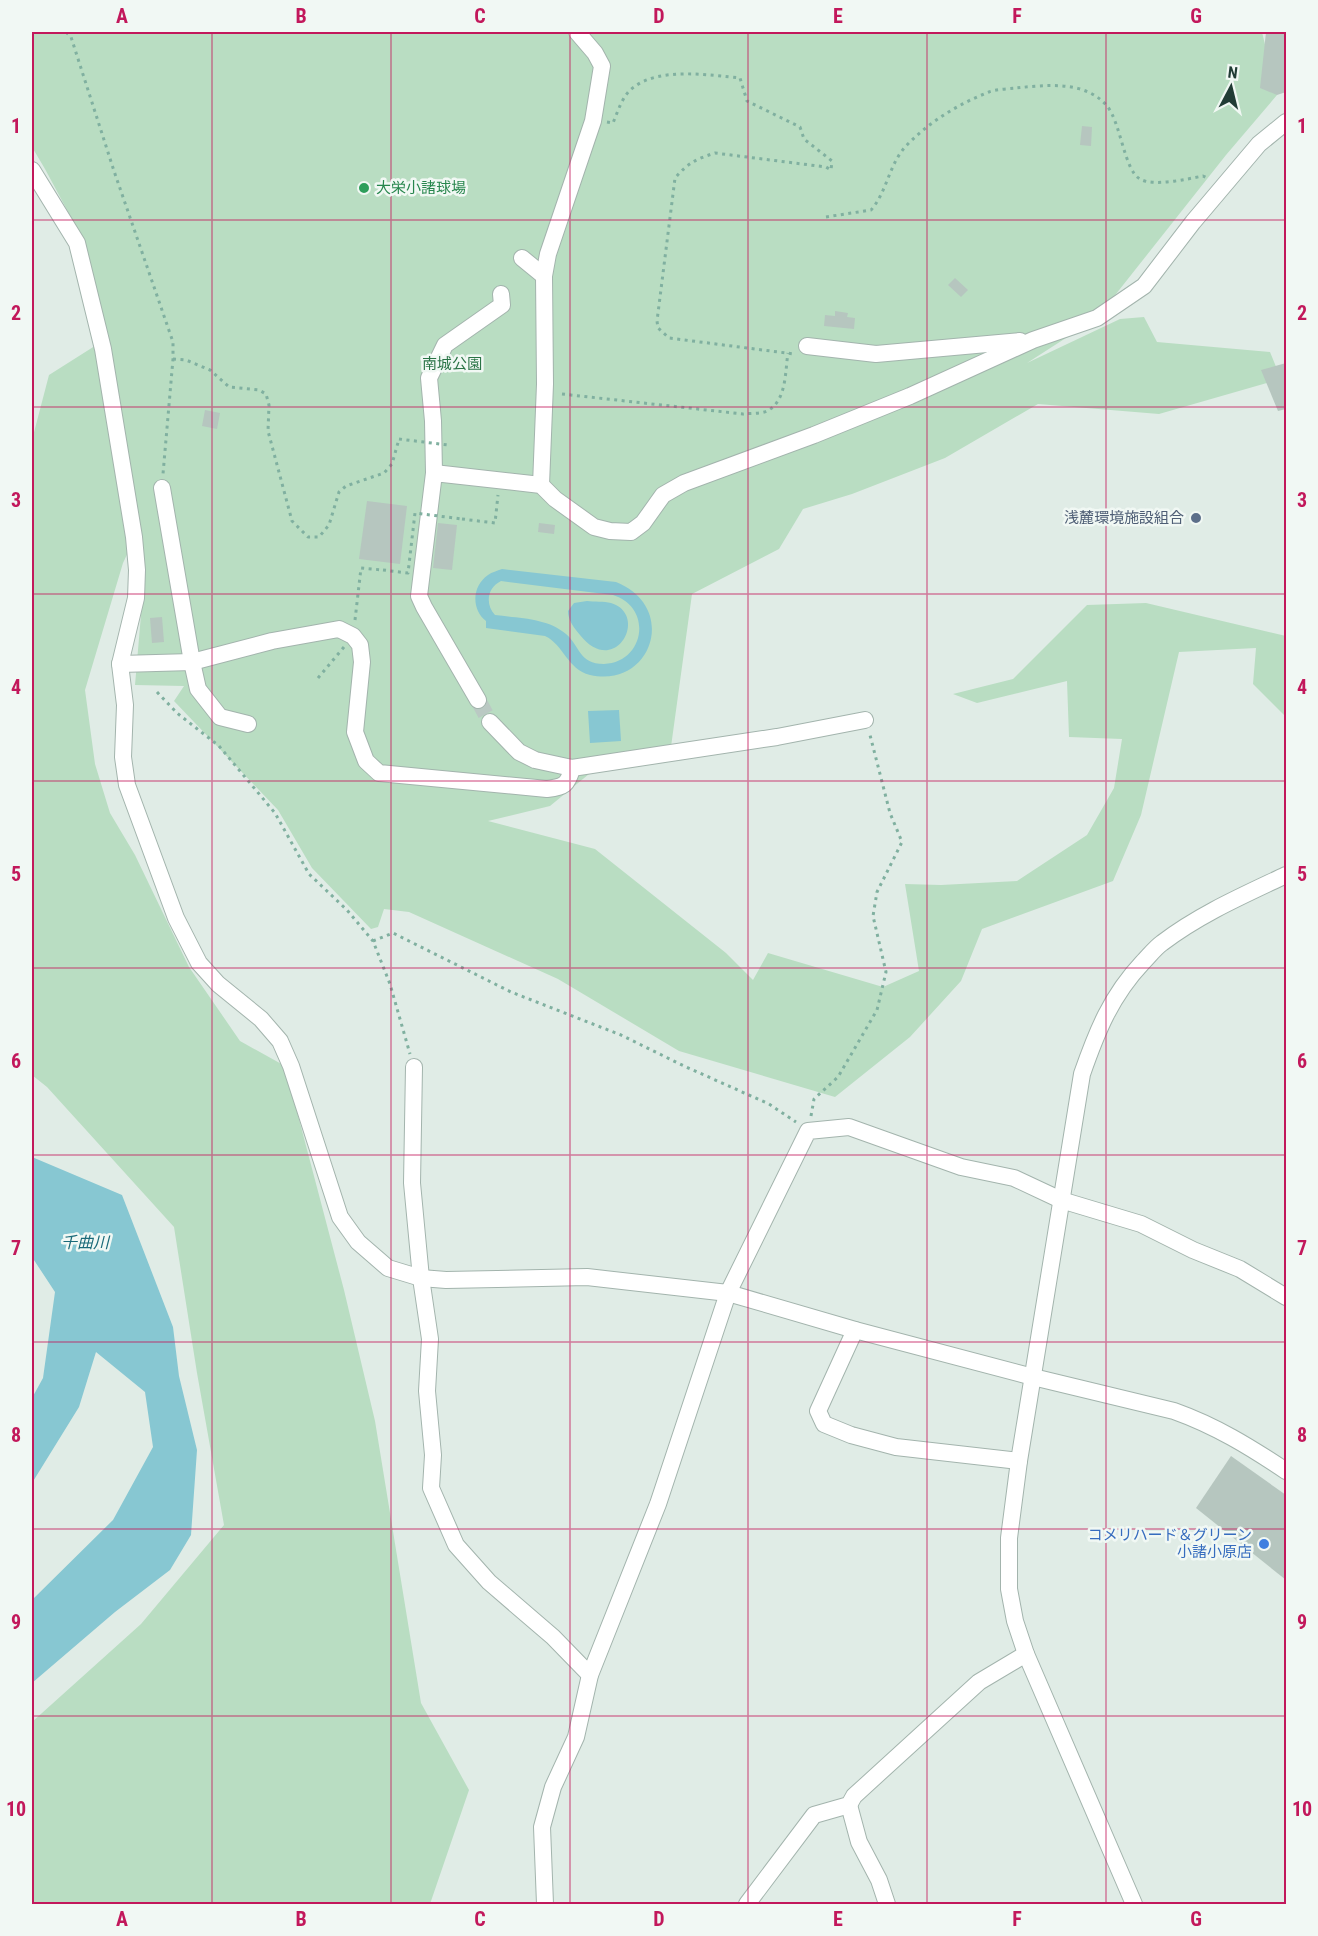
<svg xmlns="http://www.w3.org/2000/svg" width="1318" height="1936" font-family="'Roboto Condensed','Noto Sans JP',sans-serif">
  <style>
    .green { fill: #b9ddc2 }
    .water { fill: #87c7d2; fill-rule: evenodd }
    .building { fill: #b6c6bf }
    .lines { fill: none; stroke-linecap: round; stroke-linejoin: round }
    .minor-tunnel { stroke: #bac9c3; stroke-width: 16; stroke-dasharray: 16 8; stroke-linecap: butt }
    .minor-casing { stroke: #a3b4ad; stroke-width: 18 }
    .path { stroke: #80b0a0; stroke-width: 3; stroke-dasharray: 3 4.5; stroke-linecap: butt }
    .minor { stroke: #fff; stroke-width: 16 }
    .path-bridge { stroke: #80b0a0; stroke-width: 3; stroke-dasharray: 3 4.5; stroke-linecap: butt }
    .grid { fill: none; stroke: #c2185b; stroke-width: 1.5; stroke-opacity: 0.55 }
    .leisure-dot { fill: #2e9e5b; stroke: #f1f8f4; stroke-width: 2 }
    .service-dot { fill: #5c6f8a; stroke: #f1f8f4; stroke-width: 2 }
    .shop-dot { fill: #3f7fe0; stroke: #f1f8f4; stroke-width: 2 }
    .labels { text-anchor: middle; stroke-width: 5; stroke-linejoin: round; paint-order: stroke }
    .leisure-label { font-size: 15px; fill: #27864d; stroke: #f1f8f4; text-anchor: start }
    .park-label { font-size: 15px; fill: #2a7446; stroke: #f1f8f4 }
    .service-label { font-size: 15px; fill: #4e5e75; stroke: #f1f8f4; text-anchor: end }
    .shop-label { font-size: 15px; fill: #366cbe; stroke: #f1f8f4; text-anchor: end }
    .water-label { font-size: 16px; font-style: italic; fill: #1a6a79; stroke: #f1f8f4 }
    .neatline { fill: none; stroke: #c2185b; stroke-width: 2 }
    .grid-label { font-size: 20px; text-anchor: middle; font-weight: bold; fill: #c2185b }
  </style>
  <rect width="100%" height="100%" fill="#e0ece6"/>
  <!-- green -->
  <polygon class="green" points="32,32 1262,32 1277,95 1226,155 1097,318 1027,363 1120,319 1144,317 1157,342 1270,352 1281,379 1159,414 1038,404 945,458 852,494 803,509 779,549 692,594 670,754 600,765 550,806 488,821 595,849 726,953 753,980 768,953 883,987 919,971 905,884 941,885 1017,881 1087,835 1114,788 1122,739 1069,737 1067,681 977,703 953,694 1013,679 1087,605 1146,603 1286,636 1286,717 1253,684 1256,648 1179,652 1141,815 1113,881 982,929 961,981 910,1037 835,1097 679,1051 558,979 409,912 384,909 378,927 371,929 312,868 278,810 174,701 184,686 135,685 145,568 139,529 123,563 85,690 95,764 110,813 135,855 189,967 240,1041 285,1066 344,1290 375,1421 421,1703 469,1790 430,1904 32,1904 32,1722 141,1624 224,1525 197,1373 174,1227 47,1087 32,1075 32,440 49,375 109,337 81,236 45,169 32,147"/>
  <!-- water -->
  <g class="water">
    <path d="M502 569 616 582C679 607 652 689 590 675 567 669 564 645 545 636L486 628V621C471 609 472 586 488 575 492 572 497 571 502 569ZM501 581 613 595C654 608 644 663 604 664 579 664 580 646 566 634 548 618 518 618 495 615 485 604 487 588 501 581Z"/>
    <path d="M587 601C594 602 604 601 611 603 650 615 615 679 580 635 574 628 568 620 568 611L574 603Z"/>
    <polygon points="619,710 621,741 590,743 588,711"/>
    <polygon points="32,1157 122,1195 173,1327 179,1376 197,1450 191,1535 170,1570 115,1612 32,1683 32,1600 113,1520 153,1447 145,1392 96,1352 79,1407 32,1483 32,1398 43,1378 55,1292 32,1257"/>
  </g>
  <!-- building -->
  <g class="building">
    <polygon points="1266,32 1286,32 1286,92 1277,95 1260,88"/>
    <polygon points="1082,126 1092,127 1091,146 1080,145"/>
    <polygon points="955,278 968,290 961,297 948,285"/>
    <polygon points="835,311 848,313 847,317 855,318 854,329 824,326 825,315 835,316"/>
    <polygon points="1286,363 1286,409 1278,411 1261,370"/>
    <polygon points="205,410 220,413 217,429 202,426"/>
    <polygon points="367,501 407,506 400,564 359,559"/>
    <polygon points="438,523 457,525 452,570 433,568"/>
    <polygon points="539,523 555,525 554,534 538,532"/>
    <polygon points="162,617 164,642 152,643 150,618"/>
    <polygon points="1231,1456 1286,1495 1286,1580 1196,1508"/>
  </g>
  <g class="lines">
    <!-- minor-tunnel -->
    <polyline class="minor-tunnel" points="478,700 490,722"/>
    <!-- minor casing -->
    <g class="minor-casing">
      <g id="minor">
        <path d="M32 170 77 243 103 349 134 537 137 570 136 598 120 664 125 705 123 757 127 785 176 918 199 963 218 984 261 1019 280 1041 291 1066 340 1217 358 1242 388 1268 421 1278 446 1280 587 1277 728 1293 855 1330 1033 1377 1174 1411C1216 1426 1250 1447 1286 1471"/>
        <polyline points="522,258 544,276 545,384 541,485"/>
        <polyline points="544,276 548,254 593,121 602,66 595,53 577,32"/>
        <polyline points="807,346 876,354 1020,341"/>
        <polyline points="434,473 433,421 429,378 445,345 502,305 501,294"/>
        <polyline points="162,488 192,662 198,689 220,717 248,724"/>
        <path d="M120 664 192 662 272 641 339 629 353 636 360 645 362 662 355 732 366 761 379 773 547 789C564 787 568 785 572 768"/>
        <polyline points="478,700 424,607 419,596 434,473 541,485 555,499 594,527 610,531 631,532 643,523 663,495 684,483 814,435 910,396 1033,340 1097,318 1144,286 1193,222 1259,144 1286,122"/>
        <polyline points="490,722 519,752 535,760 572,768 777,737 865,720"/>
        <polyline points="414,1067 412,1183 421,1278 430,1339 427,1391 433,1455 431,1488 456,1545 489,1582 553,1637 590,1675"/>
        <polyline points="855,1330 818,1411 824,1424 851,1435 896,1447 1019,1461"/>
        <polyline points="849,1805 859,1842 879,1880 887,1904"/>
        <polyline points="545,1904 542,1827 553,1787 576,1737 590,1675 658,1504 728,1293 808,1131 849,1127 961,1167 1014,1178 1061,1200 1141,1224 1193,1250 1240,1269 1286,1297"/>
        <polyline points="747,1904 814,1815 849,1805 854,1796 979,1682 1026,1654"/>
        <path d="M1134 1904 1026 1654 1015 1621 1009 1589V1538L1019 1461 1082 1074C1097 1031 1111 996 1143 962 1149 956 1155 948 1162 943 1200 914 1244 895 1286 875"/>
      </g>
    </g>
    <!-- path -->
    <g class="path">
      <polyline points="66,32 71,37 114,171 173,342 173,359 163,474"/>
      <path d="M607 122 613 123C618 111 623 94 634 87 660 67 710 75 740 78L747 101 800 127 804 139 832 161 831 170 826 167 715 153C696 159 688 163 675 178L657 321 658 328 669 338 794 354"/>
      <path d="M826 217 871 210C887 192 889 164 906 146 929 122 958 104 989 92 997 89 1008 89 1016 88 1046 85 1085 80 1107 106 1121 123 1124 170 1140 179 1153 187 1187 179 1203 176L1209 179"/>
      <polyline points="173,359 186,360 210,370 229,387 259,390 266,394 269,405 268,431 292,521 308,537 319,537 329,525 339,492 346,486 384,473 392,464 399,439"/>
      <path d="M562 394 743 414C750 413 761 414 767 411 787 401 785 371 788 353"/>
      <polyline points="462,519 495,523 498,495"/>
      <polyline points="355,620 361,568 383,570"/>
      <polyline points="318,678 344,647"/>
      <polyline points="157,692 177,713 219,746 275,813 309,874 347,910 373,941 390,984 410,1054"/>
      <polyline points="373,941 393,933 511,992 621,1035 684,1066 769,1104 796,1122"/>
      <polyline points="811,1116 814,1099 838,1077 877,1010 886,972 873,916 877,892 902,842 890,813 870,735"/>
    </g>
    <!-- minor -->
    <use href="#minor" class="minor"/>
    <!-- path-bridge -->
    <g class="path-bridge">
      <polyline points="399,439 448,445"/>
      <polyline points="383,570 408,573 415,513 462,519"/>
    </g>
  </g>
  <!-- grid -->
  <path class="grid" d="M212 32V1904M391 32V1904M570 32V1904M748 32V1904M927 32V1904M1106 32V1904M32 220H1286M32 407H1286M32 594H1286M32 781H1286M32 968H1286M32 1155H1286M32 1342H1286M32 1529H1286M32 1716H1286"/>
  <!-- markers -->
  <circle class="leisure-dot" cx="364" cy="188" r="6"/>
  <circle class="service-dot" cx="1196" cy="518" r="6"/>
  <circle class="shop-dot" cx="1264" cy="1544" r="6"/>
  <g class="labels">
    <!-- leisure labels -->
    <g class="leisure-label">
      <text x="376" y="193">大栄小諸球場</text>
    </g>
    <!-- park labels -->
    <g class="park-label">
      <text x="452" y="369">南城公園</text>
    </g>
    <!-- service labels -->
    <g class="service-label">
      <text x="1184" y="523">浅麓環境施設組合</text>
    </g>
    <!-- shop labels -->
    <g class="shop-label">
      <text x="1252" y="1540">コメリハード＆グリーン<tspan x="1252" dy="17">小諸小原店</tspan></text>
    </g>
    <!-- water labels -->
    <g class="water-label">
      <text x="85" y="1248">千曲川</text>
    </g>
  </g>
  <!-- border -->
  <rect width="1318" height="1936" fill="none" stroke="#f1f8f4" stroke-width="66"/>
  <!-- north arrow -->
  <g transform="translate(1231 87) rotate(7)" stroke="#f1f8f4" stroke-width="4.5" paint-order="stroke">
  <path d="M0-4.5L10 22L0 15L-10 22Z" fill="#213c35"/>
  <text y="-9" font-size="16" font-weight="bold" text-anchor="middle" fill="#213c35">N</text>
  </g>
  <rect x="33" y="33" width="1252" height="1870" class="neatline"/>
  <g class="grid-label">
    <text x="122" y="23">A</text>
    <text x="301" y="23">B</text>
    <text x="480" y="23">C</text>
    <text x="659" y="23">D</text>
    <text x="838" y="23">E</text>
    <text x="1017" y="23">F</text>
    <text x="1196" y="23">G</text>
    <text x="16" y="133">1</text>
    <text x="1302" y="133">1</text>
    <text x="16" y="320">2</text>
    <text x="1302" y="320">2</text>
    <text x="16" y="507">3</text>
    <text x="1302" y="507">3</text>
    <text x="16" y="694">4</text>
    <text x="1302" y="694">4</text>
    <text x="16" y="881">5</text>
    <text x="1302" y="881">5</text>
    <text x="16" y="1068">6</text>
    <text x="1302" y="1068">6</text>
    <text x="16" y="1255">7</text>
    <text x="1302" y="1255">7</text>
    <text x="16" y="1442">8</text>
    <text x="1302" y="1442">8</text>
    <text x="16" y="1629">9</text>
    <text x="1302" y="1629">9</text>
    <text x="16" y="1816">10</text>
    <text x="1302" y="1816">10</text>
    <text x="122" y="1926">A</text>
    <text x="301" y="1926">B</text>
    <text x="480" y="1926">C</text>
    <text x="659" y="1926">D</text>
    <text x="838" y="1926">E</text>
    <text x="1017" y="1926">F</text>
    <text x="1196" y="1926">G</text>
  </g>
</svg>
